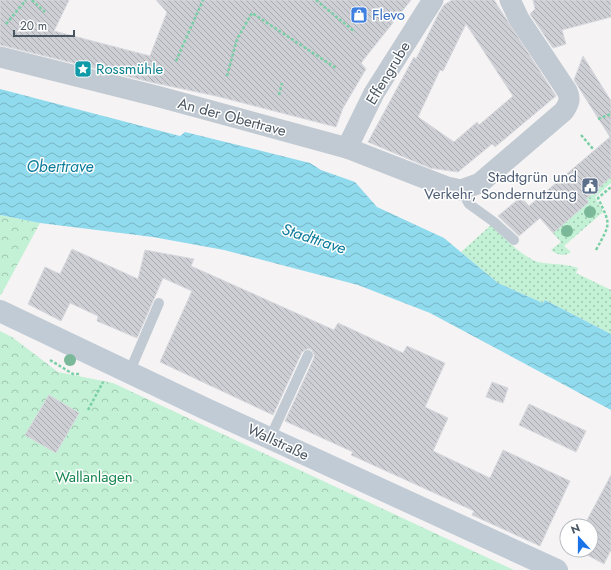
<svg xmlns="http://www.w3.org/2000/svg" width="611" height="570" font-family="Jost,sans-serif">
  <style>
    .grass { fill: url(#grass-dots) }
    .park { fill: url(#park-crowns) }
    .water { fill: url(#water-waves) }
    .building { fill: url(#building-back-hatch); stroke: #d7d9de; fill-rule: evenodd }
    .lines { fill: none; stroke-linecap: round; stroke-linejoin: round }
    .path { stroke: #7ad0a6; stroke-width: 2.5; stroke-dasharray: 3 2; stroke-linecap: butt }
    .lane { stroke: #c1cad2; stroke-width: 10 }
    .street { stroke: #c1cad2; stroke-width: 21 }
    .secondary { stroke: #c1cbd6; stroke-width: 22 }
    .tree { fill: #7bb799 }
    .labels { text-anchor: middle; stroke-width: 3; stroke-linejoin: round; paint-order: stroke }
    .shop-label { font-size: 15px; fill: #366cbe; stroke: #fff; text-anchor: start }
    .culture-label { font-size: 15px; fill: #0d838f; stroke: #fff; text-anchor: start }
    .street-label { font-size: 15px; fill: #4a5661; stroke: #fff }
    .service-label { font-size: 15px; fill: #4e5e75; stroke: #fff; text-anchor: end }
    .park-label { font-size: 15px; fill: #17864f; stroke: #fff }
    .water-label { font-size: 16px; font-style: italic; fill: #0c7c9b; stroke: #fff }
  </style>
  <defs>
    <pattern id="grass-dots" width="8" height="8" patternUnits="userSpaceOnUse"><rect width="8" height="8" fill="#c3f1d5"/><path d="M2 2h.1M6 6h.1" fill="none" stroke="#a0c6b0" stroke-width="1.8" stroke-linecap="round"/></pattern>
    <pattern id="park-crowns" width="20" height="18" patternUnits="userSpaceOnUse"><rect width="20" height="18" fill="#c3f1d5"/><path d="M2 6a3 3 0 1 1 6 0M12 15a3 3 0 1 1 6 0" fill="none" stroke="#a0c6b0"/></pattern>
    <pattern id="water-waves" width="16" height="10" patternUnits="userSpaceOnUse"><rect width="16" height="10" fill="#90daee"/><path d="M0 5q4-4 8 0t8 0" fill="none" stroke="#78b4c4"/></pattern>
    <pattern id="building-back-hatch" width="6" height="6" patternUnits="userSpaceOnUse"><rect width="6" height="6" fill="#cdcfd5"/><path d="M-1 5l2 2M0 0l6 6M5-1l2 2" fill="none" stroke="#a8abb0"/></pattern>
  </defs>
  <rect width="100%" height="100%" fill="#f5f3f3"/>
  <!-- grass -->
  <g class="grass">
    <path d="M611 177V183L595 197 603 212 564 246 571 252C564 257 557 255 551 250L561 242 550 230Z"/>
    <path d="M491 225C503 236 522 257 538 262 552 265 565 263 578 268L576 273 611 290V334L545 300 543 303 498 283 461 252Z"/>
  </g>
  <!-- park -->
  <g class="park">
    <polygon points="0,215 40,223 1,295 0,295"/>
    <polygon points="0,331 12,337 58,372 113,383 514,570 0,570"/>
  </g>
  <!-- water -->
  <polygon class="water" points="0,89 180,136 185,132 310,163 321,170 355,182 377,207 444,238 498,283 543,303 545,300 611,334 611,410 430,313 358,285 224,250 153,237 40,223 0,215"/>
  <!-- building -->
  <g class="building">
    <polygon points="0,0 69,0 54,31 150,56 167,12 156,0 411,0 361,63 366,69 343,108 336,127 216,96 150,82 0,45"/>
    <path d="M452 0H494L556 96 495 147 492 144 458 172 430 168 368 142 414 57 416 59 439 13 444 5ZM466 24 513 96 479 125 477 122 454 142 418 117 440 70 443 71Z"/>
    <polygon points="533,0 611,0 611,17 562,30 566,44 553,48 530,14 535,9"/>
    <polygon points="583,56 611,101 611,177 586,199 589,202 553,233 540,218 519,236 498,216 521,197 529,206 610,137 574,80"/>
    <polygon points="72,249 138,279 145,250 194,259 191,266 334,330 338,323 403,353 407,346 445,363 425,407 448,418 433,451 490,478 503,450 570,481 540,546 472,515 474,511 351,455 353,452 285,421 314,358 314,354 311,349 307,349 302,352 273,415 160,362 192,291 163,278 137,338 97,321 98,316 70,303 61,321 28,304 45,267 60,274"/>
    <polygon points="492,382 508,388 503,403 486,397"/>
    <polygon points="49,395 79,413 56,453 25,435"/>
    <polygon points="529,404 586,431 576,452 519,425"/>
    <polygon points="611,475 611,550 604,564 578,550 591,550 591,526 584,526"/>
  </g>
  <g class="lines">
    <!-- path -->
    <g class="path">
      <polyline points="32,0 45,12"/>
      <polyline points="316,0 355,32"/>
      <polyline points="6,24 26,0"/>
      <polyline points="176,61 203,0"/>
      <polyline points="227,76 237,39 252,13 336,68"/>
      <polyline points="279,95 282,83"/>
      <polyline points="598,119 611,114"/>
      <polyline points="581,135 594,150"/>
      <path d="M596 250C611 222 611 226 598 198L611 187"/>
      <polyline points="50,360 73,374 81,374"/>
      <polyline points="88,410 103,382"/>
    </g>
    <!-- lane -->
    <g class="lane">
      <polyline points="461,190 469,204 494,222 514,240"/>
      <polyline points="129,373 159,303"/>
      <polyline points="270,438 308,355"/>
    </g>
    <!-- street -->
    <g class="street">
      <path d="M0 57 160 97 347 148 447 187 461 190 480 183 564 111C569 103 571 99 567 91L519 19 510 0"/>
      <polyline points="347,148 374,93 433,0"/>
    </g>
    <!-- secondary -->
    <polyline class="secondary" points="0,311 206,409 557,570"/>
  </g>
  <!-- trees -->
  <g class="tree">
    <circle cx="590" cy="212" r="6"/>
    <circle cx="567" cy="231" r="6"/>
    <circle cx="70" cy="360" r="6"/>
  </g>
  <!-- icons -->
  <defs>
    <g id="shop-square" transform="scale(0.9)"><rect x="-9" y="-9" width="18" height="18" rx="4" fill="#3f7fe0" stroke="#fff"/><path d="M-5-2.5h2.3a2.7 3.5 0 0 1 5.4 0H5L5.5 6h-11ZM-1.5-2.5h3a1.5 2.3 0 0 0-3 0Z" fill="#fff"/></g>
    <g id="sight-square" transform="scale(0.9)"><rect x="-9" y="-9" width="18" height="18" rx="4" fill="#0f9aa8" stroke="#fff"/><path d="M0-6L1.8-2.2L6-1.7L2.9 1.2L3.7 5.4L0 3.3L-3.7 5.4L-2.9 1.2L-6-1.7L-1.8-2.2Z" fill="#fff"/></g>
    <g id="civic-square" transform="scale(0.9)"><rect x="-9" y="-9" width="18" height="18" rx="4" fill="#5c6f8a" stroke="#fff"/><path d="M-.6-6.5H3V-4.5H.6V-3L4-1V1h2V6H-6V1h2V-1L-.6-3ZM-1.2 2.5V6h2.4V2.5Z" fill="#fff"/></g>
  </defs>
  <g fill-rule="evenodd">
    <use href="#shop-square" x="359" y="15"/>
    <use href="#sight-square" x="83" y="69"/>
    <use href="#civic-square" x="590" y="186"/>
  </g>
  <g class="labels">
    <!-- shop labels -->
    <g class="shop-label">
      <text x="372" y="20">Flevo</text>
    </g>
    <!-- culture labels -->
    <g class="culture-label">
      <text x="96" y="74">Rossmühle</text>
    </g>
    <!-- street labels -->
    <g class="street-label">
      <text transform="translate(388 73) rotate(-59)" y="5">Effengrube</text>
      <text transform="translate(232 117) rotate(15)" y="5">An der Obertrave</text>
      <text transform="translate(278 442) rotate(25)" y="5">Wallstraße</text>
    </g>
    <!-- service labels -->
    <g class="service-label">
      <text x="577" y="182">Stadtgrün und<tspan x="577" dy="17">Verkehr, Sondernutzung</tspan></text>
    </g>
    <!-- park labels -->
    <g class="park-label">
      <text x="94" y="482">Wallanlagen</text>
    </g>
    <!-- water labels -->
    <g class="water-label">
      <text x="60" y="172">Obertrave</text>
      <text transform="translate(314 238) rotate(18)" y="6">Stadttrave</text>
    </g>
  </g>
  <!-- north arrow -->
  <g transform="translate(579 538) rotate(339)"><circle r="19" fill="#ffffff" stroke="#b7bbc0"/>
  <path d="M0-3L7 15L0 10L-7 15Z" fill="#1a73e8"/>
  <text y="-6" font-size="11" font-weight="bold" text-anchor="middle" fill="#4a5661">N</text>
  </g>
  <!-- scale -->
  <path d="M14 30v6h60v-6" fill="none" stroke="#4a5661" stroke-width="2"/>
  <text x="20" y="30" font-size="12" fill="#4a5661" stroke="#ffffff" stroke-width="3" paint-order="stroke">20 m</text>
</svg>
